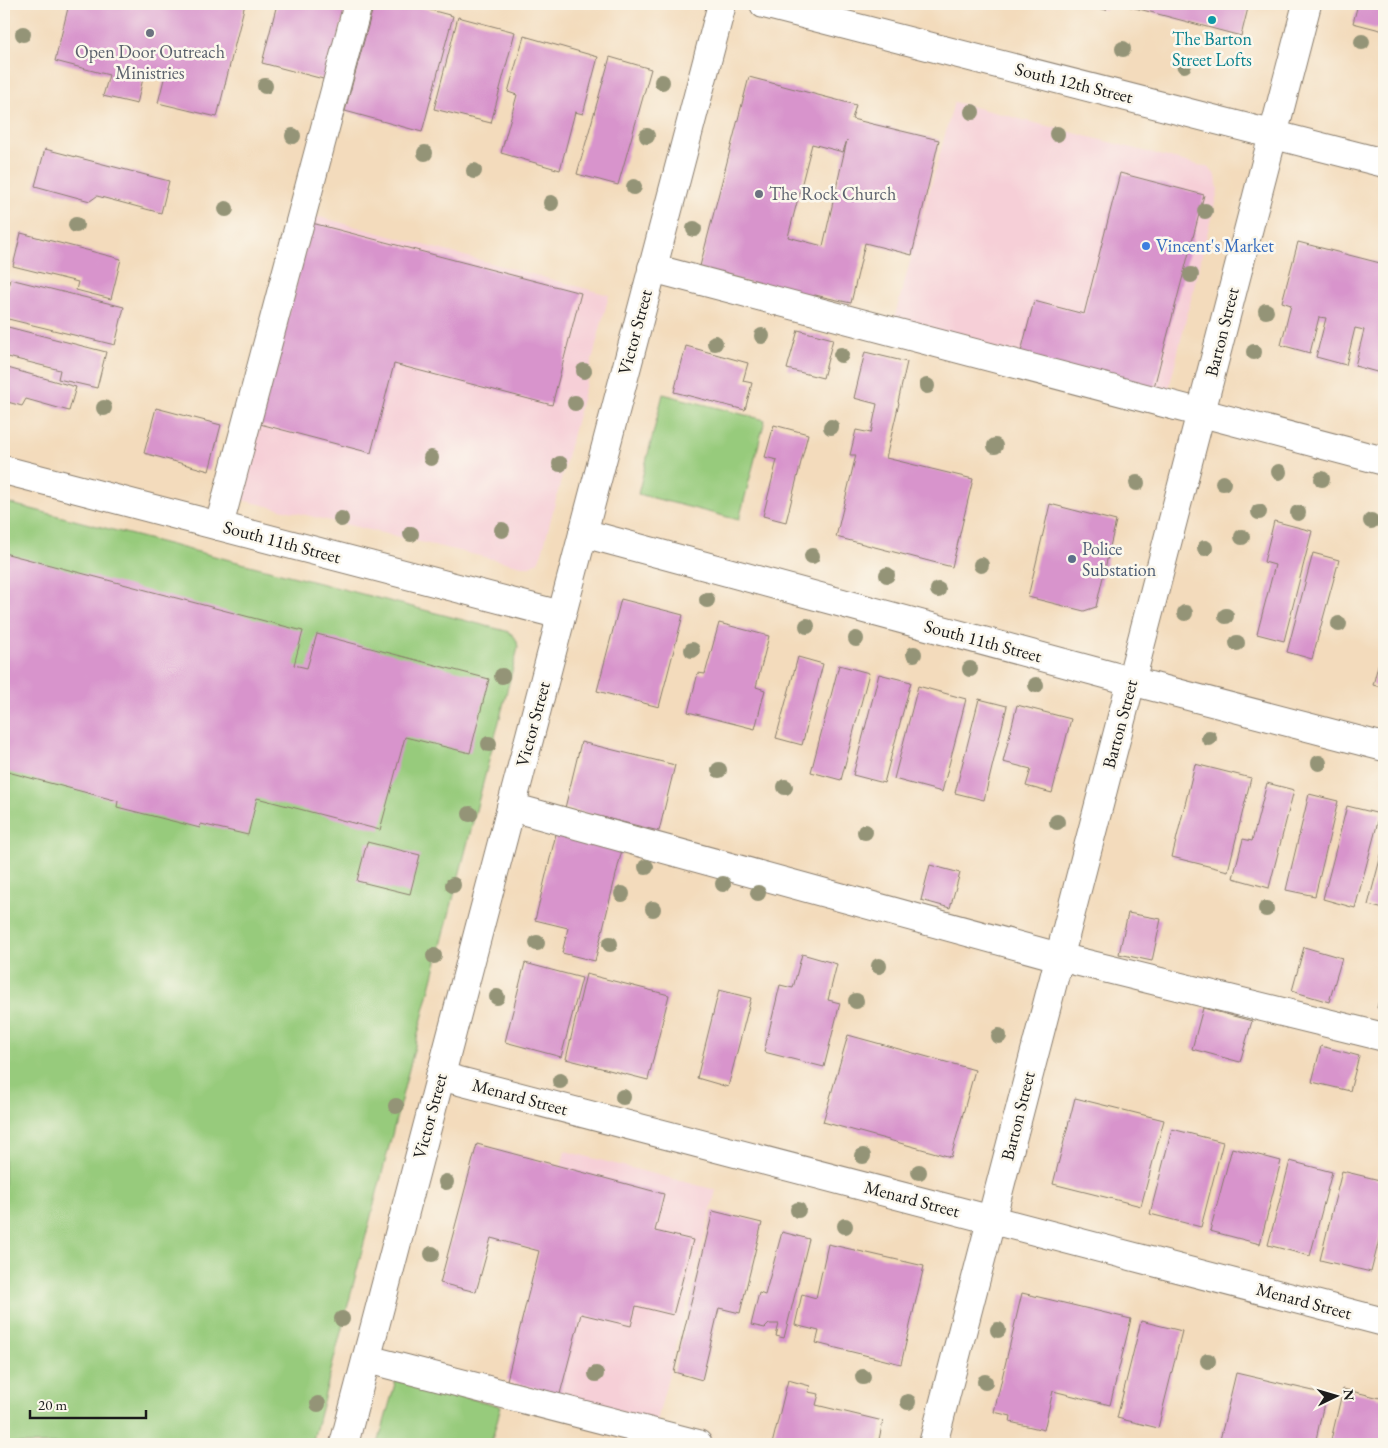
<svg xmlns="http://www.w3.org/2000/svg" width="1388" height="1448" font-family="'EB Garamond',serif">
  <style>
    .built { fill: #f6cfd7 }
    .green { fill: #97cb7c; stroke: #5a744c }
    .building { fill: #d894cc; fill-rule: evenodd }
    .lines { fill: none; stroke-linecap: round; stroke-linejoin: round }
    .minor-casing { stroke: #887c6c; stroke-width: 30 }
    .minor { stroke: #fff; stroke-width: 28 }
    .tree { fill: #949477 }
    .culture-dot { fill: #0f9aa8; stroke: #fbf7ec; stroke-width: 2 }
    .worship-dot { fill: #6b7280; stroke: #fbf7ec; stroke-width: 2 }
    .shop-dot { fill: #3f7fe0; stroke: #fbf7ec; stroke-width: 2 }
    .service-dot { fill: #5c6f8a; stroke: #fbf7ec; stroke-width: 2 }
    .labels { text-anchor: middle; stroke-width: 5; stroke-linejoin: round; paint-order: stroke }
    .culture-label { font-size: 18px; fill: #0d838f; stroke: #fbf7ec }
    .worship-label { font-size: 18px; fill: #5b616d; stroke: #fbf7ec }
    .street-label { font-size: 18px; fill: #1c1c1c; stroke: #fbf7ec }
    .shop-label { font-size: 18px; fill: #366cbe; stroke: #fbf7ec; text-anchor: start }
    .service-label { font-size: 18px; fill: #4e5e75; stroke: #fbf7ec; text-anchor: start }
  </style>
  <rect width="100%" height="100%" fill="#fbf7ec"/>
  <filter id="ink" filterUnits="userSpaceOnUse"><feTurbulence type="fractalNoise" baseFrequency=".02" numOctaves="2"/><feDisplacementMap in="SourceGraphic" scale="10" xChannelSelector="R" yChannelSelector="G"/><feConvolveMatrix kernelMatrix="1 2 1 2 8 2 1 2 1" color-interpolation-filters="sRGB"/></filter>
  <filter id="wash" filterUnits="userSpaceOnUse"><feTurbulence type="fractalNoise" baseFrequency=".0096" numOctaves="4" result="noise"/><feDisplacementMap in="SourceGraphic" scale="20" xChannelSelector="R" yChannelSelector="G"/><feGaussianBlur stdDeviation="1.12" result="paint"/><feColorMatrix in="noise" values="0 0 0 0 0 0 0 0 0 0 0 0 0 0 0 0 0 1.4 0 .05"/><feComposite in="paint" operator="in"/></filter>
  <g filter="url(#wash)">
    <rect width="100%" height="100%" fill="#f3dbbc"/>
    <!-- built -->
    <g class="built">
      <polygon points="954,102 1206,167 1209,168 1216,176 1218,190 1167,396 892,327"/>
      <polygon points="312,215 609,295 542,553 538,561 530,566 522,566 238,499"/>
      <polygon points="565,1151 716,1190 657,1421 506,1383"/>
    </g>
    <!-- green -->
    <g class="green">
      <polygon points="663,394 765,420 739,520 638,494"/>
      <path d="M4 502 506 631C515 635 517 639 518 648L312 1444H4Z"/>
      <polygon points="396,1380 501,1406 491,1444 378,1444"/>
    </g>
    <g id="blocks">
      <!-- building -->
      <g class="building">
        <polygon points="69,4 245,4 217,117 158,103 165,75 145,70 137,104 103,96 109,75 55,61"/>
        <polygon points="277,4 347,4 327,80 262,63"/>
        <polygon points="374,4 408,4 453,16 422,132 345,111"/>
        <polygon points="1085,4 1108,4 1106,10"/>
        <polygon points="1120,4 1249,4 1241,36"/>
        <polygon points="1358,4 1384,4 1384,31 1353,23"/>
        <polygon points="458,17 515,32 491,123 434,109"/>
        <polygon points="524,36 598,57 583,114 575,112 560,170 501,153 517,95 508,92"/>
        <polygon points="610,57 651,69 618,185 577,174"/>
        <path d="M749 77 856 105 852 119 939 140 912 255 865 243 851 303 815 295 810 298 699 270ZM847 140 823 246 788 237 812 144 843 152Z"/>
        <polygon points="45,149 169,181 161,213 97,196 90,201 35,186"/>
        <polygon points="1120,173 1204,195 1153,391 1020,356 1034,301 1084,314"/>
        <polygon points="312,223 581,293 552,405 394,364 371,453 260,424"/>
        <polygon points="21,233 121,259 111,299 76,290 78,282 13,266"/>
        <polygon points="1298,242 1384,264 1384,374 1355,366 1364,330 1355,328 1346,365 1316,357 1326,318 1319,317 1310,353 1281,345 1291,305 1282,302"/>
        <polygon points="10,279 124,307 115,345 4,318 4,303"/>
        <polygon points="4,326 106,352 97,388 58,379 60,370 4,356"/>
        <polygon points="798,330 833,339 823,378 787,369"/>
        <polygon points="686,346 748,363 743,381 752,383 745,410 674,392"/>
        <polygon points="865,352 907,362 898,402 899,403 886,458 973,479 952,567 836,537 856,455 850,455 856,430 871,433 877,404 854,398"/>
        <polygon points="4,367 76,387 69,411 26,399 22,406 4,401"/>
        <polygon points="156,408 221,425 209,471 144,453"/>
        <polygon points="774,425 808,434 786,522 763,516 777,460 765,457"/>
        <polygon points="1050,504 1116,521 1096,607 1084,611 1028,597"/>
        <polygon points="1274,521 1312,531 1284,641 1257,634 1275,565 1264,562"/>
        <polygon points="4,553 303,631 294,665 307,668 317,634 489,679 470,753 405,737 380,830 257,798 248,835 201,824 200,828 117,807 118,801 4,771"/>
        <polygon points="1313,553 1339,560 1312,659 1287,652"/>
        <polygon points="621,599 683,615 659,707 597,691"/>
        <polygon points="719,623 769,636 756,687 765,690 755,729 688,712 698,673 705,674"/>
        <polygon points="1384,642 1384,688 1373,685"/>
        <polygon points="798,657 823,664 802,745 776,738"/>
        <polygon points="839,665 869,673 841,780 811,772"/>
        <polygon points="879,674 911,682 884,783 853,775"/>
        <polygon points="918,686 966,699 942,792 894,779"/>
        <polygon points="979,699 1007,706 984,800 955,793"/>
        <polygon points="1017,705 1071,719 1052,793 1026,786 1031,769 1003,762"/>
        <polygon points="581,742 675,765 659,831 565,808"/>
        <polygon points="1195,764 1251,778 1228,871 1172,857"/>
        <polygon points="1267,783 1294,790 1269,888 1233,878 1243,839 1252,841"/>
        <polygon points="1309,794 1338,801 1315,896 1286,890"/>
        <polygon points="1347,806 1380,814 1355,908 1323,899"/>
        <polygon points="556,834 622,850 595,961 562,953 568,928 535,920"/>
        <polygon points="367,842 420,855 410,894 357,881"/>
        <polygon points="1384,844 1384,909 1368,905"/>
        <polygon points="930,865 960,873 950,908 921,900"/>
        <polygon points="1128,913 1161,919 1152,961 1119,954"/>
        <polygon points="1304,947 1342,958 1329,1002 1292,991"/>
        <polygon points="802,954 837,964 828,1000 840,1003 824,1067 764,1052 780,985 793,988"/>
        <polygon points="525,963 582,978 561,1057 505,1042"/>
        <polygon points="586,974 669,995 648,1080 566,1059"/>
        <polygon points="1384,980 1384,1010 1377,1008"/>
        <polygon points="719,990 751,998 728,1087 697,1078"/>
        <polygon points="1203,1008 1252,1021 1240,1062 1192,1049"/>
        <polygon points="848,1035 975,1070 951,1157 823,1122"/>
        <polygon points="1321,1046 1359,1056 1350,1091 1312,1082"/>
        <polygon points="1075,1098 1164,1120 1141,1206 1053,1184"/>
        <polygon points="1172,1129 1223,1142 1201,1227 1150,1214"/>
        <polygon points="477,1144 664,1194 655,1231 693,1240 673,1315 636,1306 631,1326 581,1314 560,1394 507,1380 539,1251 491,1238 476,1292 440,1283"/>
        <polygon points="1232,1148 1281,1161 1260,1244 1210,1231"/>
        <polygon points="1290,1161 1332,1172 1310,1256 1268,1245"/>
        <polygon points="1342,1171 1384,1181 1384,1220 1371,1272 1320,1260"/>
        <polygon points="713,1211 762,1223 740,1313 719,1308 702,1380 674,1372"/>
        <polygon points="782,1232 809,1239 784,1338 776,1336 779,1324 769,1324 765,1328 751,1325 759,1293 765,1295"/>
        <polygon points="828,1244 924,1266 901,1364 816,1343 819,1331 795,1325 802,1294 816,1298"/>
        <polygon points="1022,1293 1131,1319 1110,1405 1053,1391 1044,1430 1010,1422 1011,1416 994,1412"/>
        <polygon points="1141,1321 1182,1331 1158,1428 1117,1418"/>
        <polygon points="1236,1373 1326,1394 1315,1444 1219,1444"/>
        <polygon points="788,1380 810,1386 808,1392 819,1394 816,1405 883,1421 878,1444 772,1444"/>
        <polygon points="1384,1383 1384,1444 1330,1444 1343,1389 1380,1398"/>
      </g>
    </g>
  </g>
  <g filter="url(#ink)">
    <use href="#blocks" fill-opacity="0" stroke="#887c6c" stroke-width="1"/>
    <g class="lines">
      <!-- minor casing -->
      <g class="minor-casing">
        <g id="minor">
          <polyline points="764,4 1384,163"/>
          <polyline points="652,268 1384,461"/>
          <polyline points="4,470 561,615"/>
          <polyline points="219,526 358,4"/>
          <polyline points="583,533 1131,681 1384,747"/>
          <polyline points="511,807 1059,957 1384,1037"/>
          <polyline points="440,1076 1384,1322"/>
          <polyline points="367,1359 698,1444"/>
          <polyline points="344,1444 722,4"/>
          <polyline points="933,1444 1307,4"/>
        </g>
      </g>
      <!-- minor -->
      <use href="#minor" class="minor"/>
    </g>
    <!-- trees -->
    <g class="tree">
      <circle cx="23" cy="34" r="8"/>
      <circle cx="1362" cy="42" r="8"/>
      <circle cx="1123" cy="49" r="8"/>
      <circle cx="1184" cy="65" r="8"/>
      <circle cx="662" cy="82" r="8"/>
      <circle cx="265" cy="86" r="8"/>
      <circle cx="972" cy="112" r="8"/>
      <circle cx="1057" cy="134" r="8"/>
      <circle cx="293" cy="136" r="8"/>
      <circle cx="647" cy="136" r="8"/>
      <circle cx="425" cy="153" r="8"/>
      <circle cx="474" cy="171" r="8"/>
      <circle cx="634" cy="187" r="8"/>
      <circle cx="551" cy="203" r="8"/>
      <circle cx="226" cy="209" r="8"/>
      <circle cx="1205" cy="211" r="8"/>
      <circle cx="76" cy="225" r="8"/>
      <circle cx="694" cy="229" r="8"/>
      <circle cx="1191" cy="275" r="8"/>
      <circle cx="1266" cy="311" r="8"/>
      <circle cx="762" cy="336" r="8"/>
      <circle cx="715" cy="343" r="8"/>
      <circle cx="1254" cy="352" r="8"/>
      <circle cx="841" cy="355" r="8"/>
      <circle cx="584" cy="371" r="8"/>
      <circle cx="927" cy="386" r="8"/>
      <circle cx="575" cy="403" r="8"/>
      <circle cx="104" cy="408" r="8"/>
      <circle cx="831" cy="427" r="8"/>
      <circle cx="995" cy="446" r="8"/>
      <circle cx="431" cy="458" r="8"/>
      <circle cx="560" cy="464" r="8"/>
      <circle cx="1279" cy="472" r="8"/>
      <circle cx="1322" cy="479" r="8"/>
      <circle cx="1137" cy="483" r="8"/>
      <circle cx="1223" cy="483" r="8"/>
      <circle cx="1259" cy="512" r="8"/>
      <circle cx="1298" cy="513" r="8"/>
      <circle cx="341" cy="519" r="8"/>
      <circle cx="1371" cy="521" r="8"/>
      <circle cx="502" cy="530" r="8"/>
      <circle cx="411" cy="534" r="8"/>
      <circle cx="1242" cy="537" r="8"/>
      <circle cx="1205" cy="548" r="8"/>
      <circle cx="812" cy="556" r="8"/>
      <circle cx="981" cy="565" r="8"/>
      <circle cx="887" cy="575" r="8"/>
      <circle cx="938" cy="590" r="8"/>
      <circle cx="707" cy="600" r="8"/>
      <circle cx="1185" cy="613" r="8"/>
      <circle cx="1226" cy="616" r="8"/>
      <circle cx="1339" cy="624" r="8"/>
      <circle cx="807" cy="626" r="8"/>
      <circle cx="856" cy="639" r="8"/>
      <circle cx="1237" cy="643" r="8"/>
      <circle cx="692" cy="650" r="8"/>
      <circle cx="914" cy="654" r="8"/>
      <circle cx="970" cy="669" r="8"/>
      <circle cx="502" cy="676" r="8"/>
      <circle cx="1036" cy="685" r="8"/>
      <circle cx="1209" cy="738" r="8"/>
      <circle cx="489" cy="744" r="8"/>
      <circle cx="1319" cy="763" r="8"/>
      <circle cx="719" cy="770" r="8"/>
      <circle cx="785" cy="787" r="8"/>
      <circle cx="470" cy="814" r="8"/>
      <circle cx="1057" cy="822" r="8"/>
      <circle cx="865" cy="832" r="8"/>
      <circle cx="646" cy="867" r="8"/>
      <circle cx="723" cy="884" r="8"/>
      <circle cx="453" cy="885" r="8"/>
      <circle cx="758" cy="893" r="8"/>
      <circle cx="622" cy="894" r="8"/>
      <circle cx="653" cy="909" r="8"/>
      <circle cx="1266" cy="909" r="8"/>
      <circle cx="537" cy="943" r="8"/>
      <circle cx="610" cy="944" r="8"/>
      <circle cx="434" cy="956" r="8"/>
      <circle cx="879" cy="966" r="8"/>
      <circle cx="497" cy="997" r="8"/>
      <circle cx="856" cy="1001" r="8"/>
      <circle cx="999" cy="1036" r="8"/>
      <circle cx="560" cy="1081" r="8"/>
      <circle cx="623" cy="1097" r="8"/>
      <circle cx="396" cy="1106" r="8"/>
      <circle cx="863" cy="1156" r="8"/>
      <circle cx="919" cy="1172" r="8"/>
      <circle cx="446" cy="1182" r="8"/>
      <circle cx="798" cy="1210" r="8"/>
      <circle cx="845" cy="1226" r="8"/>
      <circle cx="432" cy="1254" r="8"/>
      <circle cx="342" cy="1319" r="8"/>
      <circle cx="998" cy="1330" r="8"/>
      <circle cx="1208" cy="1361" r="8"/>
      <circle cx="596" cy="1374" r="8"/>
      <circle cx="863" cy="1377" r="8"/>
      <circle cx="985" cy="1382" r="8"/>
      <circle cx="908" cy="1402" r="8"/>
      <circle cx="318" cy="1404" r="8"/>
    </g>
  </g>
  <!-- markers -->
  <circle class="culture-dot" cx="1212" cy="20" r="5"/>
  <g class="worship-dot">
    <circle cx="150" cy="33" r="5"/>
    <circle cx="759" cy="194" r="5"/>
  </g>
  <circle class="shop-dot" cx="1146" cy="246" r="5"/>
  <circle class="service-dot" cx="1072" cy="559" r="5"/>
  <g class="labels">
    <!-- culture labels -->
    <g class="culture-label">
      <text x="1212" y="45">The Barton<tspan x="1212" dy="21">Street Lofts</tspan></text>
    </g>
    <!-- worship labels -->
    <g class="worship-label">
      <text x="150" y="58">Open Door Outreach<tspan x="150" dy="21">Ministries</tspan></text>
      <text x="769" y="200" text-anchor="start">The Rock Church</text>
    </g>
    <!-- street labels -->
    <g class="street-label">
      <text transform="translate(1074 83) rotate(14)" y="6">South 12th Street</text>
      <text transform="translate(635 332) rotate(-75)" y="6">Victor Street</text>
      <text transform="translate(1222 332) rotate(-76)" y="6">Barton Street</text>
      <text transform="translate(282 542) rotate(15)" y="6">South 11th Street</text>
      <text transform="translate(983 641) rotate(15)" y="6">South 11th Street</text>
      <text transform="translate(533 724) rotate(-75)" y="6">Victor Street</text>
      <text transform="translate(1120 724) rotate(-75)" y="6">Barton Street</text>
      <text transform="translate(520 1097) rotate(15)" y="6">Menard Street</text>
      <text transform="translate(430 1116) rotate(-75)" y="6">Victor Street</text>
      <text transform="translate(1018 1116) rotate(-76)" y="6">Barton Street</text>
      <text transform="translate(912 1199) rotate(15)" y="6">Menard Street</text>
      <text transform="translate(1304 1301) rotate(15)" y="6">Menard Street</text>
    </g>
    <!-- shop labels -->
    <g class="shop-label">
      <text x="1156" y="252">Vincent's Market</text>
    </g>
    <!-- service labels -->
    <g class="service-label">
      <text x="1082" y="555">Police<tspan x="1082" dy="21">Substation</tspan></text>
    </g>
  </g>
  <!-- margin -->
  <rect width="1388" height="1448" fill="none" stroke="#fbf7ec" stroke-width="20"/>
  <!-- north arrow -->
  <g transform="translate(1336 1396) rotate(85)" stroke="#fbf7ec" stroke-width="4" paint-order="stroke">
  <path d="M0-4L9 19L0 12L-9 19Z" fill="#1c1c1c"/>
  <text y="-8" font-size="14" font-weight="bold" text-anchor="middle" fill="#1c1c1c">N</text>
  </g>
  <!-- scale -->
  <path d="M30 1410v8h116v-8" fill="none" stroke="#1c1c1c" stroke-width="2.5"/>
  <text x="38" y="1410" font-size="15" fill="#1c1c1c" stroke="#fbf7ec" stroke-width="4" paint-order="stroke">20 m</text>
</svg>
